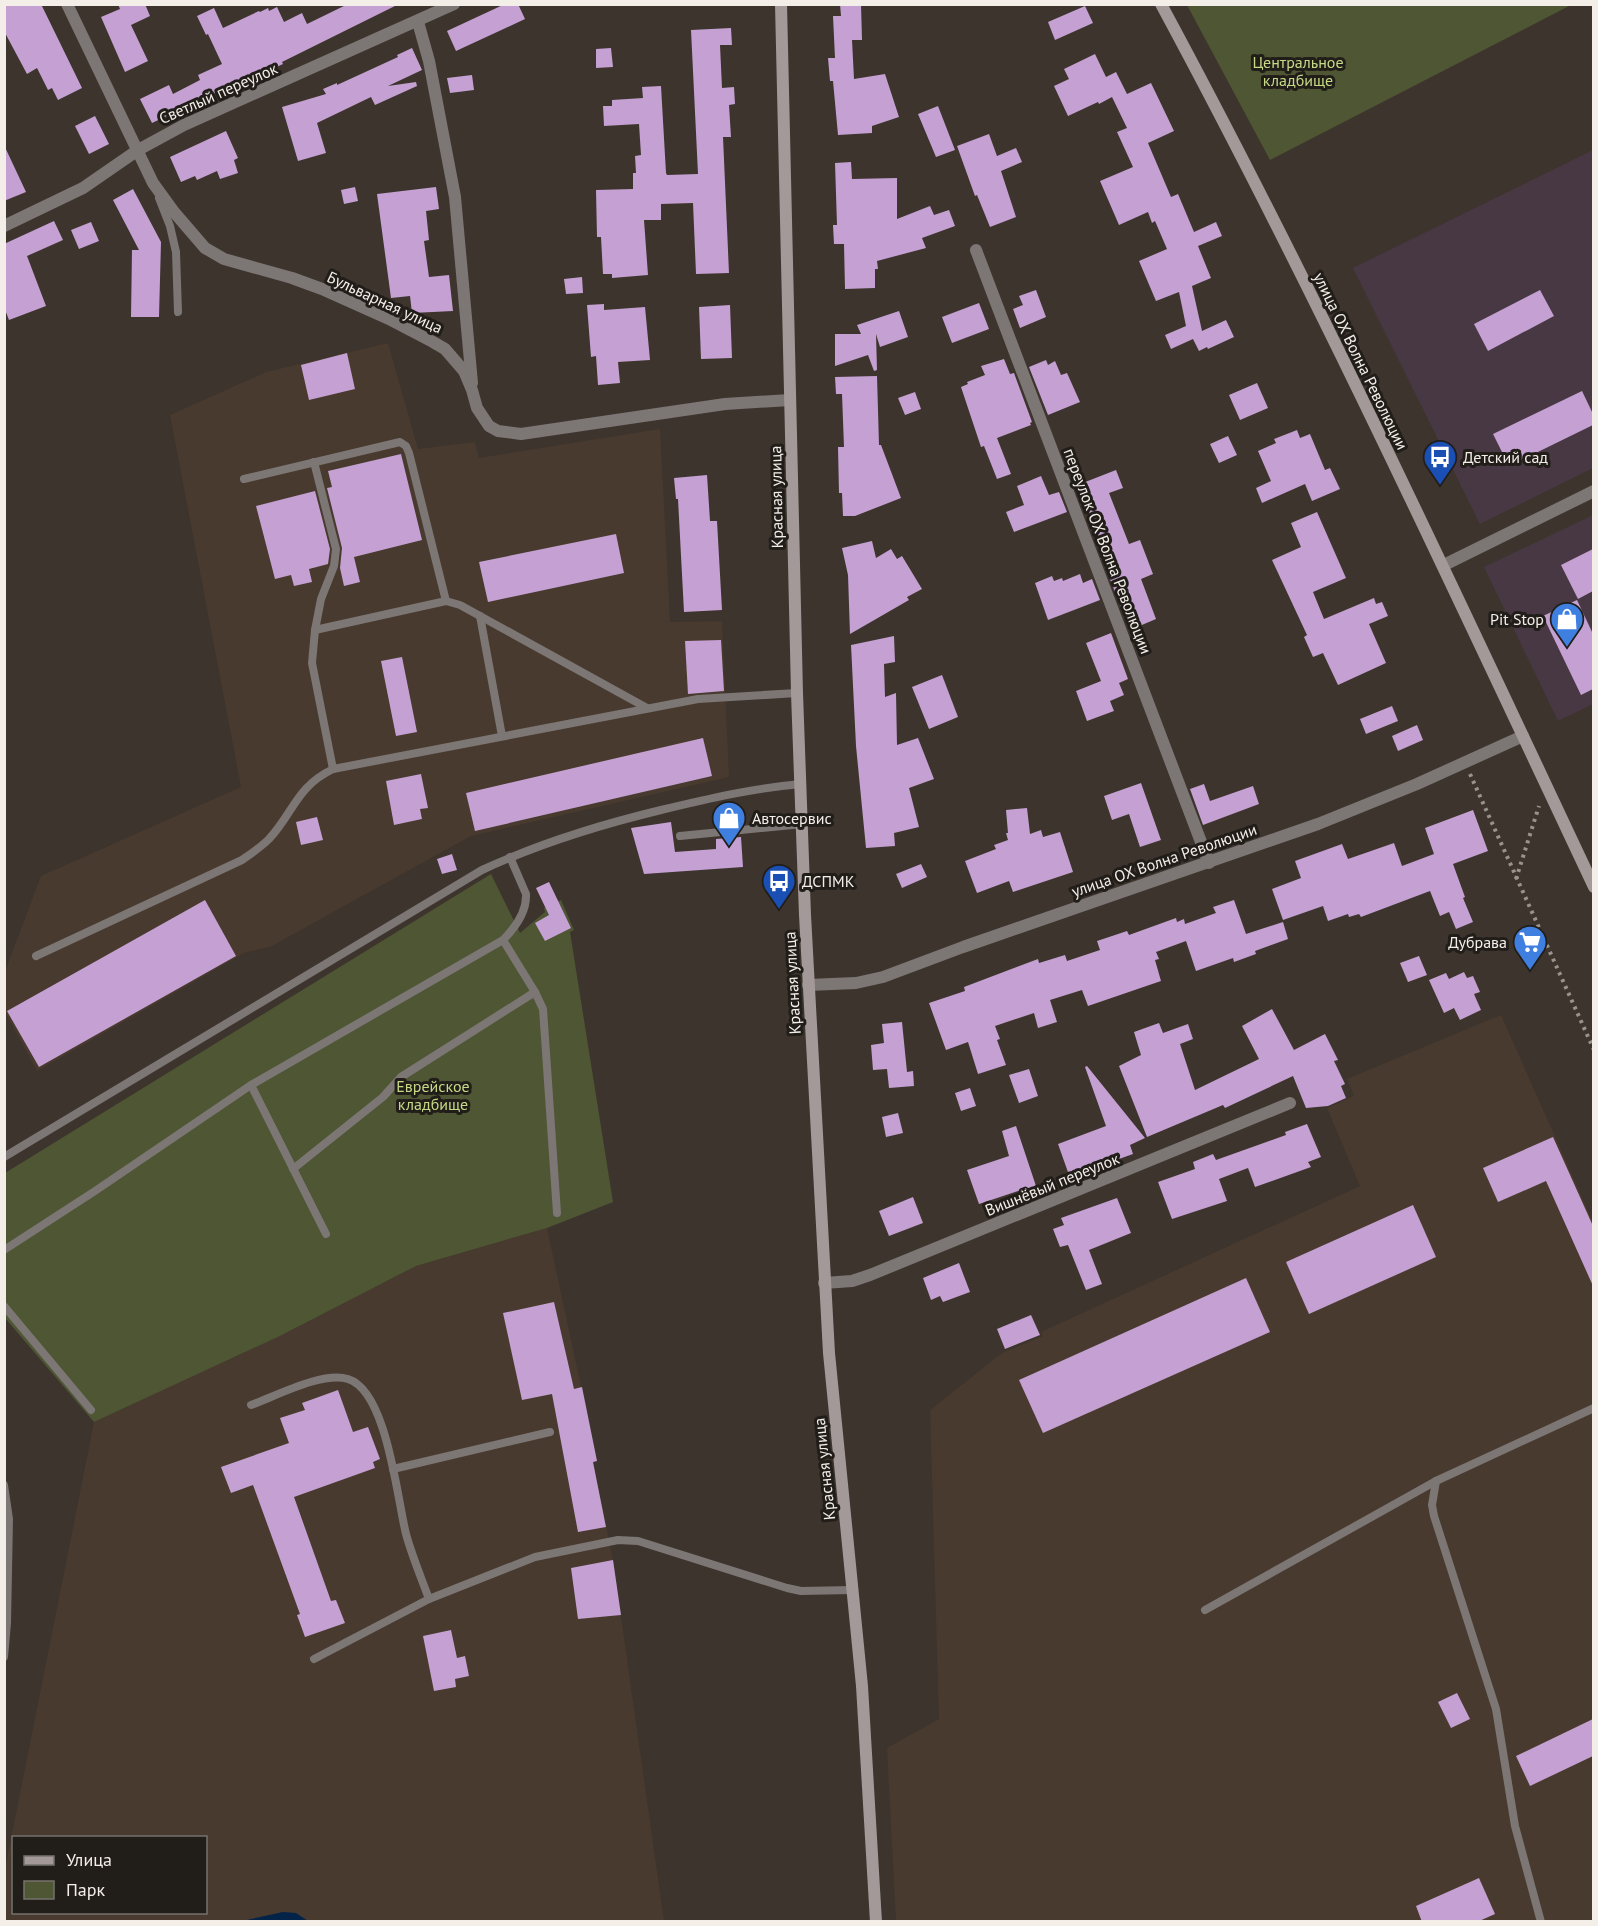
<svg xmlns="http://www.w3.org/2000/svg" width="1598" height="1926" font-family="'PT Sans',sans-serif">
  <style>
    .commercial { fill: #483843 }
    .built { fill: #483a2e; fill-rule: evenodd }
    .green { fill: #4e5633 }
    .water { fill: #042349 }
    .building { fill: #c4a1d2 }
    .lines { fill: none; stroke-linecap: round; stroke-linejoin: round }
    .path { stroke: #9a938d; stroke-width: 4; stroke-dasharray: 3 4.5; stroke-linecap: butt }
    .lane { stroke: #7c7675; stroke-width: 8 }
    .street { stroke: #7c7675; stroke-width: 12 }
    .secondary { stroke: #a39998; stroke-width: 12 }
    .labels { text-anchor: middle; stroke-width: 6; stroke-linejoin: round; paint-order: stroke }
    .park-label { font-size: 16px; fill: #c6d986; stroke: #211d19 }
    .street-label { font-size: 16px; fill: #f4eee9; stroke: #211d19 }
    .poi-label { font-size: 16px; fill: #f4eee9; stroke: #211d19; text-anchor: start }
  </style>
  <rect width="100%" height="100%" fill="#3d342d"/>
  <!-- commercial -->
  <g class="commercial">
    <polygon points="1593,150 1593,468 1480,524 1353,268"/>
    <polygon points="1593,515 1593,704 1558,721 1484,567"/>
  </g>
  <!-- built -->
  <g class="built">
    <polygon points="388,343 418,449 475,442 479,458 660,429 670,622 722,621 729,777 471,836 270,947 246,952 37,1071 5,1012 4,974 41,876 241,787 170,415 266,372"/>
    <polygon points="1501,1015 1593,1222 1593,1921 896,1921 887,1748 939,1719 930,1410 1002,1353 1043,1336 1041,1332 1360,1186 1327,1108 1354,1096 1347,1079"/>
    <path d="M547 1228 597 1461 593 1463 613 1560 664 1921 5 1922V1869L94 1422 280 1336 416 1266ZM14 1838H206V1912H14Z"/>
  </g>
  <!-- green -->
  <g class="green">
    <polygon points="1187,5 1571,5 1270,160"/>
    <polygon points="491,874 520,933 545,912 544,908 561,900 574,930 570,932 613,1202 547,1228 416,1266 280,1336 94,1422 5,1318 5,1173"/>
  </g>
  <!-- water -->
  <polygon class="water" points="283,1912 296,1913 308,1921 242,1921"/>
  <!-- building -->
  <g class="building">
    <polygon points="4,4 41,4 82,88 58,100 52,88 48,90 37,68 27,74 4,31"/>
    <polygon points="118,4 145,4 150,16 131,25 148,61 125,72 101,17 120,9"/>
    <polygon points="348,4 399,4 282,62 283,64 233,87 232,85 152,123 140,99 169,85 173,94 200,80 198,75 222,64 208,34 206,35 197,16 214,8 223,28 259,11 260,12 268,8 269,11 277,7 284,22 302,13 307,24"/>
    <polygon points="505,4 518,4 525,19 456,51 447,31"/>
    <polygon points="840,4 861,4 862,40 852,40 854,79 885,74 899,117 872,126 872,133 838,135 833,81 830,81 828,58 835,58 833,16 841,16"/>
    <polygon points="1085,6 1093,23 1055,40 1048,22"/>
    <polygon points="731,28 732,45 720,45 722,88 734,87 735,104 729,105 731,137 723,137 729,273 696,274 693,203 661,204 661,220 644,220 648,275 612,278 612,274 603,274 601,237 597,237 596,190 633,189 633,173 636,173 635,156 641,155 639,124 604,126 603,106 612,106 612,100 643,98 642,87 661,86 666,173 667,175 698,174 691,30"/>
    <polygon points="412,48 422,70 388,86 416,82 417,86 375,105 371,97 317,123 326,153 298,161 282,107 326,94 323,89 337,83 337,85 398,57 397,55"/>
    <polygon points="611,48 613,67 596,68 596,49"/>
    <polygon points="1095,54 1106,77 1116,72 1127,94 1151,83 1174,131 1148,143 1171,197 1178,194 1194,232 1216,222 1222,236 1198,246 1211,278 1192,286 1202,331 1226,320 1234,337 1208,349 1207,347 1199,351 1193,339 1171,349 1165,335 1186,326 1179,292 1156,301 1139,261 1167,249 1155,221 1152,223 1148,212 1119,225 1100,181 1133,167 1117,132 1127,128 1112,97 1099,104 1098,102 1068,116 1054,86 1069,79 1064,69"/>
    <polygon points="472,75 474,90 450,93 447,78"/>
    <polygon points="938,106 955,150 936,157 918,114"/>
    <polygon points="95,116 109,144 89,154 75,126"/>
    <polygon points="226,131 238,158 234,160 238,173 220,179 217,171 197,180 195,176 181,182 170,157"/>
    <polygon points="989,134 997,156 1016,148 1022,162 1001,171 1016,217 990,227 977,195 975,196 957,146"/>
    <polygon points="4,145 26,192 4,201"/>
    <polygon points="851,162 852,179 897,178 897,219 930,206 934,215 949,210 955,226 922,238 926,248 877,261 878,269 875,269 875,288 845,289 844,244 834,244 833,225 837,225 835,163"/>
    <polygon points="355,187 358,201 344,204 341,190"/>
    <polygon points="436,187 439,209 426,211 429,240 424,241 429,277 449,275 453,311 412,313 410,296 391,298 377,194"/>
    <polygon points="133,189 161,242 159,317 131,317 132,250 139,250 113,200"/>
    <polygon points="54,221 63,240 27,256 46,306 9,320 4,307 4,244"/>
    <polygon points="91,222 99,241 79,249 71,230"/>
    <polygon points="582,277 583,293 566,294 564,279"/>
    <polygon points="1036,290 1046,317 1020,328 1013,309 1023,305 1019,296"/>
    <polygon points="1540,290 1554,316 1488,351 1474,324"/>
    <polygon points="979,303 989,329 952,343 942,317"/>
    <polygon points="604,304 604,310 645,307 650,360 618,362 620,383 598,385 596,356 591,357 587,305"/>
    <polygon points="730,305 732,358 701,359 699,307"/>
    <polygon points="899,311 908,337 880,347 876,334 877,370 874,371 868,355 835,366 835,334 861,334 857,325"/>
    <polygon points="347,353 355,389 309,400 301,365"/>
    <polygon points="1004,359 1010,374 1014,373 1032,422 1030,423 1031,425 997,438 1011,474 997,479 984,446 981,447 961,387 968,384 967,382 985,375 981,366"/>
    <polygon points="1046,360 1048,365 1055,361 1061,375 1067,373 1080,402 1048,415 1029,367"/>
    <polygon points="877,376 879,445 881,445 901,498 855,516 843,516 842,493 839,493 838,447 844,447 842,394 836,394 835,377"/>
    <polygon points="1257,383 1268,408 1240,420 1229,395"/>
    <polygon points="1582,391 1593,414 1593,425 1509,466 1493,434"/>
    <polygon points="915,392 921,409 905,415 898,398"/>
    <polygon points="1297,430 1300,438 1310,434 1325,470 1330,468 1340,489 1312,501 1305,484 1262,503 1256,488 1271,481 1258,451 1276,443 1274,439"/>
    <polygon points="1228,436 1237,455 1219,463 1210,444"/>
    <polygon points="401,454 422,540 354,557 360,582 344,586 340,568 342,548 327,488 332,487 328,471"/>
    <polygon points="1116,470 1123,488 1109,493 1129,544 1140,540 1153,574 1141,579 1156,619 1130,630 1108,574 1111,572 1103,554 1105,553 1086,504 1082,506 1075,486"/>
    <polygon points="707,475 710,521 717,521 722,610 684,612 678,499 676,499 674,478"/>
    <polygon points="1041,476 1049,495 1059,492 1067,512 1014,532 1006,512 1024,505 1017,486"/>
    <polygon points="315,491 330,549 328,564 309,569 312,582 294,586 291,575 275,579 256,506"/>
    <polygon points="1317,512 1346,578 1313,592 1324,619 1374,598 1376,604 1382,602 1388,616 1369,624 1386,663 1338,685 1323,653 1313,657 1304,637 1307,635 1272,560 1301,547 1291,523"/>
    <polygon points="616,534 624,573 488,602 479,562"/>
    <polygon points="872,541 876,558 891,549 897,559 902,556 922,589 907,597 909,600 850,634 848,575 842,548"/>
    <polygon points="1593,549 1593,591 1578,599 1561,565"/>
    <polygon points="1080,574 1083,583 1092,579 1100,600 1048,620 1035,583 1052,576 1054,581 1062,578 1063,581"/>
    <polygon points="1577,600 1593,634 1593,689 1581,695 1543,616"/>
    <polygon points="1111,633 1128,679 1119,683 1124,695 1110,701 1114,711 1087,721 1076,691 1101,681 1086,643"/>
    <polygon points="894,636 895,662 884,664 885,697 896,693 897,745 918,738 934,779 909,788 919,827 894,833 895,846 866,848 856,746 851,645"/>
    <polygon points="721,640 724,691 688,694 685,641"/>
    <polygon points="402,657 417,732 396,736 381,661"/>
    <polygon points="942,675 958,717 929,729 912,687"/>
    <polygon points="1392,706 1398,721 1366,734 1360,719"/>
    <polygon points="1417,725 1423,740 1398,751 1392,736"/>
    <polygon points="703,738 712,776 475,831 466,793"/>
    <polygon points="421,774 428,808 420,809 422,819 394,825 386,781"/>
    <polygon points="1141,783 1161,840 1140,847 1129,814 1112,820 1104,796"/>
    <polygon points="1204,784 1210,801 1253,786 1259,804 1203,825 1190,789"/>
    <polygon points="1027,808 1030,834 1041,830 1043,837 1060,832 1073,872 1013,892 1009,881 977,893 965,861 996,849 994,845 1008,840 1006,833 1008,833 1006,810"/>
    <polygon points="1473,810 1488,851 1453,864 1465,897 1463,898 1473,922 1456,929 1449,912 1440,916 1430,891 1361,917 1359,914 1349,917 1348,914 1328,921 1323,906 1283,920 1272,889 1301,878 1295,861 1342,844 1348,859 1394,843 1402,866 1434,854 1425,828"/>
    <polygon points="317,817 323,840 301,845 296,822"/>
    <polygon points="671,822 675,852 716,849 716,839 741,837 743,867 644,874 631,828"/>
    <polygon points="452,854 457,870 442,874 437,859"/>
    <polygon points="921,864 927,877 902,888 896,874"/>
    <polygon points="549,882 571,928 545,941 535,923 549,915 536,888"/>
    <polygon points="205,900 236,956 39,1067 7,1011"/>
    <polygon points="1234,900 1246,934 1283,922 1288,939 1255,951 1256,954 1234,962 1233,958 1196,971 1186,941 1156,952 1159,959 1155,960 1161,981 1088,1006 1082,990 1050,1000 1057,1022 1038,1028 1034,1013 995,1026 1000,1039 997,1040 1006,1065 978,1074 968,1042 946,1050 929,1003 965,991 964,987 1038,959 1039,963 1065,955 1067,961 1100,950 1097,941 1127,931 1129,935 1176,918 1177,922 1184,919 1185,924 1216,913 1213,907"/>
    <polygon points="1419,956 1427,975 1408,982 1400,963"/>
    <polygon points="1464,972 1467,978 1473,976 1480,992 1474,994 1481,1010 1460,1020 1454,1008 1444,1013 1429,980 1446,973 1449,979"/>
    <polygon points="1272,1009 1294,1050 1325,1034 1338,1060 1334,1061 1345,1084 1341,1086 1346,1098 1328,1106 1306,1108 1293,1076 1225,1108 1223,1105 1147,1137 1119,1066 1141,1055 1134,1032 1159,1023 1163,1033 1188,1024 1193,1039 1180,1044 1195,1090 1259,1059 1242,1026"/>
    <polygon points="902,1022 907,1072 913,1071 914,1086 889,1088 887,1069 873,1070 871,1045 884,1043 882,1024"/>
    <polygon points="1087,1066 1145,1138 1130,1145 1133,1154 1119,1159 1118,1156 1069,1175 1058,1144 1106,1126 1085,1067"/>
    <polygon points="1029,1069 1038,1096 1019,1103 1009,1075"/>
    <polygon points="970,1088 976,1106 961,1111 955,1093"/>
    <polygon points="898,1113 903,1133 886,1137 882,1117"/>
    <polygon points="1307,1124 1321,1157 1308,1162 1311,1167 1255,1187 1248,1168 1219,1179 1227,1201 1172,1219 1158,1182 1195,1169 1193,1162 1213,1154 1216,1160 1286,1135 1285,1132"/>
    <polygon points="1016,1126 1037,1189 1022,1194 1021,1190 979,1204 967,1170 1009,1156 1002,1131"/>
    <polygon points="1553,1137 1593,1226 1593,1286 1546,1181 1498,1202 1483,1168"/>
    <polygon points="913,1197 923,1223 889,1236 879,1211"/>
    <polygon points="1117,1198 1131,1233 1089,1250 1102,1284 1086,1290 1068,1245 1060,1247 1053,1229 1064,1225 1061,1218"/>
    <polygon points="1413,1205 1436,1257 1309,1314 1286,1262"/>
    <polygon points="959,1263 970,1292 943,1302 940,1296 931,1300 923,1278"/>
    <polygon points="1246,1278 1270,1332 1043,1433 1019,1380"/>
    <polygon points="554,1302 574,1389 582,1387 597,1461 593,1462 606,1527 578,1532 552,1394 522,1400 503,1313"/>
    <polygon points="1031,1315 1040,1335 1005,1349 997,1329"/>
    <polygon points="338,1390 353,1432 368,1427 380,1459 373,1462 375,1468 294,1497 331,1601 336,1600 345,1623 305,1637 297,1615 300,1614 253,1485 231,1493 221,1467 289,1443 280,1418 305,1410 302,1403"/>
    <polygon points="613,1560 621,1615 578,1619 571,1568"/>
    <polygon points="451,1630 457,1658 465,1656 469,1676 455,1679 456,1687 434,1691 423,1636"/>
    <polygon points="1457,1693 1470,1719 1451,1728 1438,1702"/>
    <polygon points="1593,1719 1593,1756 1530,1786 1516,1756"/>
    <polygon points="1479,1878 1495,1914 1477,1922 1422,1922 1416,1906"/>
  </g>
  <g class="lines">
    <!-- path -->
    <g class="path">
      <polyline points="1470,774 1594,1050"/>
      <polyline points="1516,879 1539,806"/>
    </g>
    <!-- lane -->
    <g class="lane">
      <polyline points="159,198 170,226 176,252 178,312"/>
      <polyline points="314,462 336,549 334,566 321,599 315,630"/>
      <polyline points="244,479 400,442 406,446 409,453 446,601"/>
      <polyline points="480,616 502,736"/>
      <polyline points="333,769 312,663 315,630 446,601 460,605 647,708"/>
      <polyline points="680,836 803,824"/>
      <path d="M510 857 526 894C527 912 515 928 503 940L535 992 543 1009 557 1213"/>
      <path d="M36 956 242 860C252 853 261 847 269 839 294 812 296 787 333 769L698 699 797 693"/>
      <polyline points="251,1085 326,1234"/>
      <path d="M4 1157 482 870C540 843 599 825 661 810 707 799 753 788 801 784"/>
      <polyline points="293,1169 383,1097 401,1077 535,992"/>
      <polyline points="4,1250 95,1191 251,1085 503,940"/>
      <polyline points="4,1306 91,1410"/>
      <path d="M251 1405C276 1396 323 1371 348 1379 387 1391 397 1498 406 1534 412 1556 421 1577 429 1599"/>
      <polyline points="393,1469 550,1432"/>
      <polyline points="1436,1481 1432,1505 1434,1516 1496,1709 1515,1826 1541,1922"/>
      <polyline points="4,1485 9,1519 7,1623 4,1657"/>
      <polyline points="1205,1610 1436,1481 1594,1408"/>
      <polyline points="314,1659 429,1599 535,1557 618,1540 638,1541 787,1588 801,1591 853,1590"/>
    </g>
    <!-- street -->
    <g class="street">
      <polyline points="67,4 153,183 174,212 205,248 224,259 292,278 322,289 389,319 433,342 445,349 464,371 472,390 477,408 489,426 498,431 521,434 725,404 790,400"/>
      <polyline points="418,22 429,61 455,197 472,383"/>
      <polyline points="4,226 83,188 138,150 184,125 454,4"/>
      <polyline points="976,250 1209,863"/>
      <polyline points="1444,565 1594,491"/>
      <polyline points="808,985 856,983 883,977 963,947 1318,824 1417,784 1523,736"/>
      <polyline points="824,1283 852,1281 870,1275 1290,1103"/>
    </g>
    <!-- secondary -->
    <g class="secondary">
      <polyline points="781,4 797,693 805,915 829,1353 862,1686 876,1922"/>
      <path d="M1161 4C1317 293 1454 590 1594 887"/>
    </g>
  </g>
  <!-- icons -->
  <defs>
    <g id="bus-pin" transform="scale(1.725)"><path d="M0 17L-7.5 6A9.5 9.5 0 1 1 7.5 6Z" fill="#1a4fb4" stroke="#211d19"/><path d="M-5-6H5V4H4V6H2V4H-2V6H-4V4H-5ZM-3.5-4V0h7V-4ZM-3.5 1.2v1.5H-2V1.2ZM2 1.2v1.5H3.5V1.2Z" fill="#fff"/></g>
    <g id="shop-pin" transform="scale(1.725)"><path d="M0 17L-7.5 6A9.5 9.5 0 1 1 7.5 6Z" fill="#3f7fe0" stroke="#211d19"/><path d="M-5-2.5h2.3a2.7 3.5 0 0 1 5.4 0H5L5.5 6h-11ZM-1.5-2.5h3a1.5 2.3 0 0 0-3 0Z" fill="#fff"/></g>
    <g id="supermarket-pin" transform="scale(1.725)"><path d="M0 17L-7.5 6A9.5 9.5 0 1 1 7.5 6Z" fill="#3f7fe0" stroke="#211d19"/><path d="M-6-5.5h2.5l.6 2H6L4.5 2H-2.5L-4.4-4H-6ZM-1.5 3.2a1.3 1.3 0 1 0 .1 0ZM3 3.2a1.3 1.3 0 1 0 .1 0Z" fill="#fff"/></g>
  </defs>
  <g fill-rule="evenodd">
    <use href="#bus-pin" x="1440" y="457"/>
    <use href="#shop-pin" x="1567" y="619"/>
    <use href="#shop-pin" x="729" y="818"/>
    <use href="#bus-pin" x="779" y="881"/>
    <use href="#supermarket-pin" x="1530" y="942"/>
  </g>
  <g class="labels">
    <!-- park labels -->
    <g class="park-label">
      <text x="1298" y="68">Центральное<tspan x="1298" dy="18">кладбище</tspan></text>
      <text x="433" y="1092">Еврейское<tspan x="433" dy="18">кладбище</tspan></text>
    </g>
    <!-- street labels -->
    <g class="street-label">
      <text transform="translate(218 93) rotate(-24)" y="6">Светлый переулок</text>
      <text transform="translate(385 302) rotate(25)" y="6">Бульварная улица</text>
      <text transform="translate(1361 361) rotate(64)" y="6">улица ОХ Волна Революции</text>
      <text transform="translate(776 497) rotate(-91)" y="6">Красная улица</text>
      <text transform="translate(1108 551) rotate(69)" y="6">переулок ОХ Волна Революции</text>
      <text transform="translate(1164 860) rotate(-19)" y="6">улица ОХ Волна Революции</text>
      <text transform="translate(792 983) rotate(-93)" y="6">Красная улица</text>
      <text transform="translate(1052 1184) rotate(-22)" y="6">Вишнёвый переулок</text>
      <text transform="translate(824 1469) rotate(-96)" y="6">Красная улица</text>
    </g>
    <!-- poi labels -->
    <g class="poi-label">
      <text x="1463" y="463">Детский сад</text>
      <text x="1544" y="625" text-anchor="end">Pit Stop</text>
      <text x="752" y="824">Автосервис</text>
      <text x="802" y="887">ДСПМК</text>
      <text x="1507" y="948" text-anchor="end">Дубрава</text>
    </g>
  </g>
  <!-- border -->
  <rect width="1598" height="1926" fill="none" stroke="#f4eee9" stroke-width="12"/>
  <!-- legend -->
  <rect x="12" y="1836" width="195" height="78" fill="#211d19" stroke="#75716c" stroke-width="1.5"/>
  <rect x="24" y="1856" width="30" height="9" fill="#a39998" stroke="#75716c" stroke-width="1.5"/>
  <text x="66" y="1866" font-size="18" fill="#f4eee9">Улица</text>
  <rect x="24" y="1881" width="30" height="18" fill="#4e5633" stroke="#75716c" stroke-width="1.5"/>
  <text x="66" y="1896" font-size="18" fill="#f4eee9">Парк</text>
</svg>
